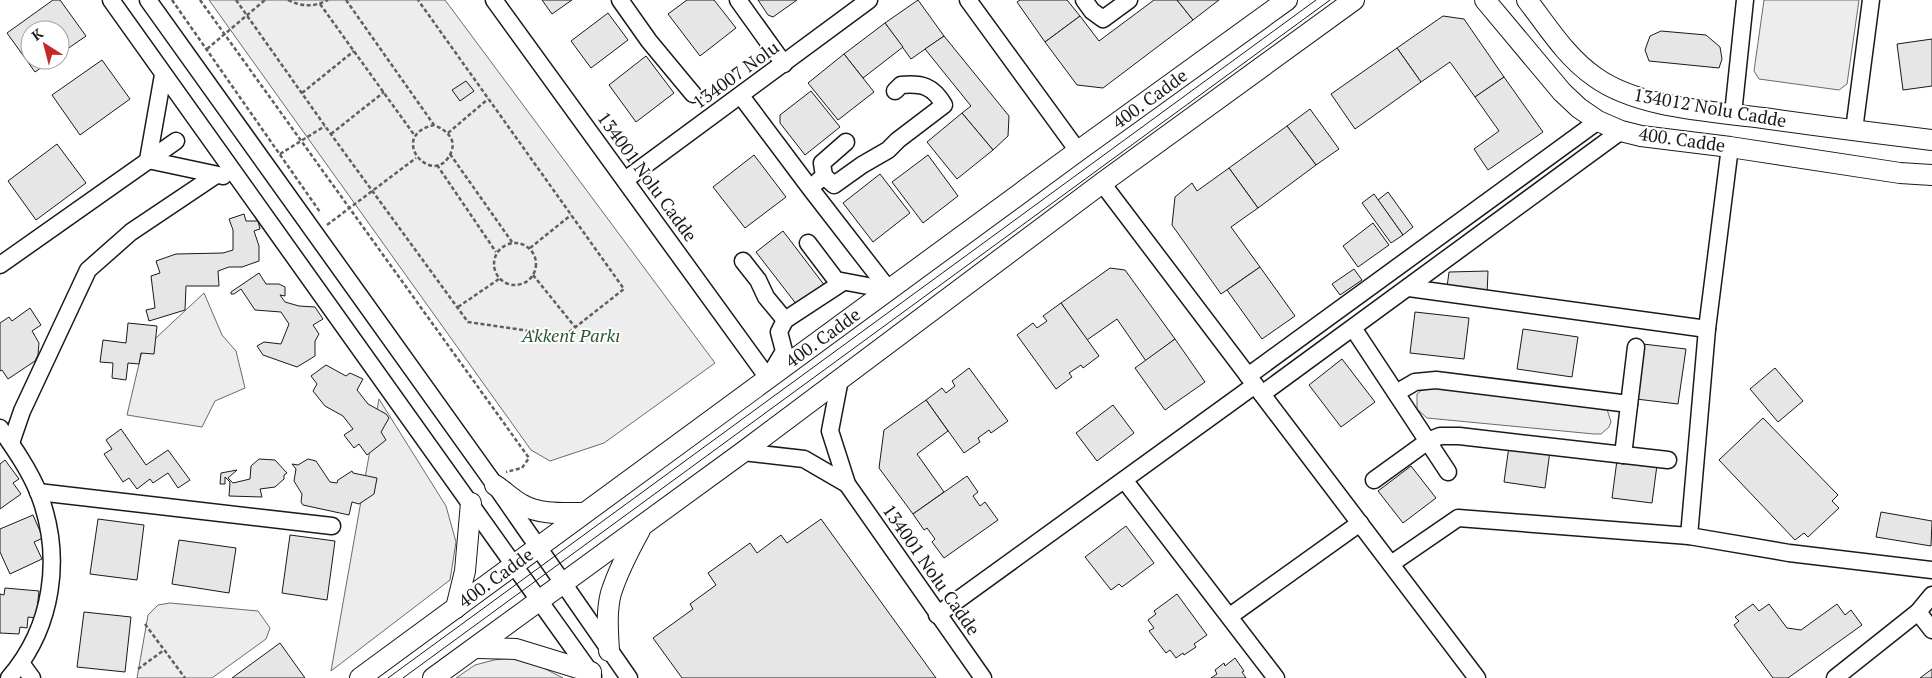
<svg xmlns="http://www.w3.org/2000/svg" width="1932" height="678" font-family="'PT Serif',serif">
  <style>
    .built { fill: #ededed; stroke: #6a6a6a }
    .building { fill: #e6e6e6; stroke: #1a1a1a }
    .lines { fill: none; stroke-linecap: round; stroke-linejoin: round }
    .minor-casing { stroke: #1a1a1a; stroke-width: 19 }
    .major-casing { stroke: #1a1a1a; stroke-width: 22 }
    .path { stroke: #5f5f5f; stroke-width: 2.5; stroke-dasharray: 4 2.5; stroke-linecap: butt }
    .minor { stroke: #fff; stroke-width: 16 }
    .major { stroke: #fff; stroke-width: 20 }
    .tram { stroke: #1a1a1a; stroke-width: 1 }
    .labels { text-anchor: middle; stroke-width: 4; stroke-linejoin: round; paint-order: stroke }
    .street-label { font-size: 18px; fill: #1a1a1a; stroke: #fff }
    .park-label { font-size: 18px; font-style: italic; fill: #2b5a34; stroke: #fff }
  </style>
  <rect width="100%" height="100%" fill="#fff"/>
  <!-- built -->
  <g class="built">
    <polygon points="209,0 445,0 715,363 604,443 550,461 531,450"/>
    <polygon points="1764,0 1859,0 1847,84 1839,90 1759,79 1754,71"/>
    <polygon points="204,293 222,335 236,351 245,388 215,401 202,427 127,415 142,351"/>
    <polygon points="1434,388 1606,406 1611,422 1609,427 1601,434 1594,434 1427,418 1417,409 1417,394 1422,390"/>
    <polygon points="379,399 446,506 456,542 450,580 331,671"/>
    <polygon points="170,603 258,611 270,628 266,639 212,678 137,678 148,615 158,605"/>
    <polygon points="522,657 563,678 456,678 475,665 494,660"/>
  </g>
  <!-- building -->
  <g class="building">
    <polygon points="53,0 60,0 86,36 60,54 60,30 30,30 30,60 52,60 35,72 7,33"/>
    <polygon points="542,0 572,0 552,14"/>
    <polygon points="687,0 714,0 736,28 700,56 668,14"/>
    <polygon points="758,0 797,0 773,17 768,15"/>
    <polygon points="918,0 944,36 911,59 885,23"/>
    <polygon points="1020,0 1067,0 1080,16 1045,42 1017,2"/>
    <polygon points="1154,0 1177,0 1193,20 1103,88 1077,85 1045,42 1080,16 1099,41"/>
    <polygon points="1177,0 1219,0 1193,20"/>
    <polygon points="608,13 628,40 591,68 571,41"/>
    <polygon points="1443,16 1464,19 1504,77 1475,97 1450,62 1421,82 1397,48"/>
    <polygon points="885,23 903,47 863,78 844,54"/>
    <polygon points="1661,31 1706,35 1720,47 1722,59 1719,68 1649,61 1645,50 1650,36"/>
    <polygon points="944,36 1009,116 1008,136 993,150 962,113 971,106 925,49"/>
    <polygon points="1932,39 1932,86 1903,90 1897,44"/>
    <polygon points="1397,48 1421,82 1355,129 1331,94"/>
    <polygon points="844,54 874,92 838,120 808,83"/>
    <polygon points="646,56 674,93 636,122 609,85"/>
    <polygon points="102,60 130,99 80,135 52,95"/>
    <polygon points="1504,77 1543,132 1488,170 1474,149 1499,131 1475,97"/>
    <polygon points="466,81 474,91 460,101 452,90"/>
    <polygon points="811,91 840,127 805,155 780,123 780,115"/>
    <polygon points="1310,109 1339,149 1316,165 1287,126"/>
    <polygon points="962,113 993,150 957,179 927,142"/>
    <polygon points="1287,126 1316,165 1258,208 1229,168"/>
    <polygon points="57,144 86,183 36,220 8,181"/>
    <polygon points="754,155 786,197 745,228 713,187"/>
    <polygon points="928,155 958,196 923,223 892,182"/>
    <polygon points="1229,168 1258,208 1231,227 1260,267 1221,294 1172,225 1175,197 1192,183 1197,191"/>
    <polygon points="880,174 910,213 873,242 843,203"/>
    <polygon points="1388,192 1413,227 1403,235 1378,200"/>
    <polygon points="1374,194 1403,235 1391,243 1362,203"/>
    <polygon points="244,214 246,221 258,221 260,229 254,231 259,246 259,261 242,267 229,267 218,271 219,286 186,286 185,310 149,321 146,310 155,308 151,276 160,273 156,261 176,254 223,253 233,250 233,230 229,219"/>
    <polygon points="1373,223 1389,245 1358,267 1343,246"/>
    <polygon points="783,231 825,286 797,305 756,252"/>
    <polygon points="1260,267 1295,316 1262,339 1227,290"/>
    <polygon points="1110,268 1125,270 1175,339 1146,361 1117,319 1087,340 1061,303"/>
    <polygon points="1354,269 1362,280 1340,295 1332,284"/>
    <polygon points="1488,271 1487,295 1447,287 1449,272"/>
    <polygon points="259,273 266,284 279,284 285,287 285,296 280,295 285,302 299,306 315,307 323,319 313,325 319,334 315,341 315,356 297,367 263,355 257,346 264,342 281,344 289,324 281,312 255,310 241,289 234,294 231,294 231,292"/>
    <polygon points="1061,303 1099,356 1083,368 1081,365 1069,373 1072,377 1056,389 1017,335 1033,323 1037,328 1047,321 1043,316"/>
    <polygon points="30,308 41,325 32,331 39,343 38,355 35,361 8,379 2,370 0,371 0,323 9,317 12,321"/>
    <polygon points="1415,312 1469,318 1464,359 1410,353"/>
    <polygon points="128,323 157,326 154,354 141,353 139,364 128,363 126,380 112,378 113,363 100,362 103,340 126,343"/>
    <polygon points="1523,329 1578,337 1572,377 1517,369"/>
    <polygon points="1175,339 1205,382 1165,410 1135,368"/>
    <polygon points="1643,344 1686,349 1678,404 1636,399"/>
    <polygon points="1342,359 1375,402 1341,427 1309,385"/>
    <polygon points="326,365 346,376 350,373 363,379 357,390 368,404 386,414 389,418 381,432 386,440 367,455 359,444 354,448 344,435 353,429 343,416 325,406 313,391 317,384 311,376"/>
    <polygon points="969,368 1008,421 991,433 989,430 978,438 980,442 964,453 926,400 942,388 946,393 955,386 952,381"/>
    <polygon points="1775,368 1803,401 1778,422 1750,389"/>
    <polygon points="926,400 948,431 917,454 944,492 913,514 879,468 884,430"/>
    <polygon points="1113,405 1134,433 1097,461 1076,433"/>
    <polygon points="1763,418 1838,495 1832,501 1839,508 1808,537 1804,533 1795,540 1719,460"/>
    <polygon points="121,429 146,465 168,450 190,480 178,488 168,473 153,483 150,479 137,489 129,478 123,482 104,454 112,449 106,440"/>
    <polygon points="1509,446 1550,451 1545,488 1504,482"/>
    <polygon points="259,459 275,460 287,473 284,475 284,479 275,487 260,489 262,497 229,496 230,482 225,477 225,484 220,484 221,473 237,470 228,478 233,483 250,479 251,466"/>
    <polygon points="308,459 316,461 330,482 337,483 338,480 352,471 353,473 377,478 374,494 359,504 352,502 349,515 303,505 301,502 302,494 294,481 296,469 292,464 298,465"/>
    <polygon points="5,460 19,479 13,483 21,494 0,509 0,464"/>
    <polygon points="1617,460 1657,465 1652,503 1612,498"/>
    <polygon points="1411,466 1436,498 1403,523 1378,491"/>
    <polygon points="967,476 978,492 973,496 980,506 985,502 998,520 944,558 932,542 935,539 927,528 924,530 913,514"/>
    <polygon points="1881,512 1932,521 1931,546 1876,537"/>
    <polygon points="33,515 43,538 34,542 42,559 10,574 0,552 0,529"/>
    <polygon points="98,519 144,525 137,580 90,574"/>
    <polygon points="821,519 936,678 682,678 653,638 693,609 690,604 716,585 708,573 750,543 757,553 781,535 787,543"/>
    <polygon points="1126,526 1154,563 1122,587 1119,584 1111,590 1085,557"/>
    <polygon points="290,535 335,541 327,600 282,593"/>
    <polygon points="179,540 236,548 229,593 172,584"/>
    <polygon points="5,588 39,591 36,618 28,617 27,628 20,627 19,634 0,633 0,594 4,595"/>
    <polygon points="1177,594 1207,635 1194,644 1196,647 1184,655 1183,653 1176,658 1170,650 1166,653 1149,631 1154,628 1148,620 1156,614 1154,611"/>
    <polygon points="1753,604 1759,611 1769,604 1787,628 1801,630 1837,604 1845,615 1851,610 1862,625 1788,678 1773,678 1734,625 1739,621 1735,617"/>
    <polygon points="84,612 131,617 125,672 77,667"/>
    <polygon points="280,643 305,678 232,678"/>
    <polygon points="1235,658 1244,671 1242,672 1246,678 1211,678 1217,674 1215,670 1224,663 1225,666"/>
    <polygon points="1932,669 1932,678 1920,678"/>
  </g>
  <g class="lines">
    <!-- minor casing -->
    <g class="minor-casing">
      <g id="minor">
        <polyline points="111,0 593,676"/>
        <polyline points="148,0 495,485 629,678"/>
        <polyline points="494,0 768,378 784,351 779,332 785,320"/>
        <polyline points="620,0 649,41 693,94"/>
        <polyline points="738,0 784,64"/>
        <polyline points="968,0 1078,151"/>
        <polyline points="1084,0 1092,11 1103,19 1129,0"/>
        <polyline points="163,75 148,160 223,176"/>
        <polyline points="741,96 810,188 889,290"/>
        <polyline points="1733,114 1745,0"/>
        <polyline points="1854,130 1871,0"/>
        <polyline points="1730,147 1707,329 1689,536 1789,553 1932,570"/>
        <path d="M824 176 834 185 862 165 888 150 898 140 944 105C933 86 922 83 901 85L895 91"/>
        <polyline points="625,180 869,0"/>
        <polyline points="817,182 824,176 822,163 846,142"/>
        <polyline points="1102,183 1477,678"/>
        <polyline points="808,243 836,280 889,290"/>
        <polyline points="743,261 758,280 766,297 785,320 843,282"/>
        <polyline points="0,265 176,141"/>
        <polyline points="1409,288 1707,329"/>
        <polyline points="1353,328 1448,472"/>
        <polyline points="1248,376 1598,121"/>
        <polyline points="840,379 830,431 847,484 983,678"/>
        <polyline points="1396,393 1415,382 1436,380 1629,404"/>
        <polyline points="1262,394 1621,131"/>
        <path d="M0 428C14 448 30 471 39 494 63 557 53 627 9 678"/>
        <polyline points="11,443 22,411 88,270 131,232 216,175"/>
        <polyline points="743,452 804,459 847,484"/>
        <polyline points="1623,455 1636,347"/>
        <polyline points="1374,480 1428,441 1440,436 1459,436 1668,460"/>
        <polyline points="1125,481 1276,678"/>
        <polyline points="38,492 332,526"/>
        <polyline points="1391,564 1458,518 1689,536"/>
        <polyline points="1918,612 1932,630"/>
        <polyline points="937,615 1255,385"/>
        <polyline points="1230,616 1360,523"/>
        <polyline points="21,663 32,678"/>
        <polyline points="1835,678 1918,612 1932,595"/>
      </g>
    </g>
    <!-- major casing -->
    <g class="major-casing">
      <g id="major">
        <polyline points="1485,0 1562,92 1579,108 1598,121 1621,131 1641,136 1730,147 1900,173 1932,175"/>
        <path d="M1527 0C1548 27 1566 57 1595 77 1638 108 1710 111 1763 118 1819 126 1875 133 1932 140"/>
        <path d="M495 485C504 491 512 499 521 504 539 515 564 513 584 513"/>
        <polyline points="456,608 465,571 471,503"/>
        <polyline points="476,648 516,649 591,672"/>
        <path d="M609 651C608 632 606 612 611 593 618 571 629 550 640 530"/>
        <polyline points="360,678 1078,151 1287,0"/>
        <polyline points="433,678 743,452 1102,183 1354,0"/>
      </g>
    </g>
    <!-- path -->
    <g class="path">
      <polyline points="172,0 320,212"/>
      <polyline points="200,0 529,458 522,468 506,472"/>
      <polyline points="236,0 325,126 468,322 564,336 624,289 418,0"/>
      <path d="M288 0C302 7 314 7 328 0"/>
      <path d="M346 0 434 125C449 131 459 142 448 158 429 185 388 135 434 125"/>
      <polyline points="320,4 415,136"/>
      <polyline points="207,49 265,0"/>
      <polyline points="302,93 354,51"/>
      <polyline points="448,133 488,99"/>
      <polyline points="331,134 384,92"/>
      <polyline points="280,154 325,126"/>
      <polyline points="450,154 512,242"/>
      <polyline points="437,165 496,252"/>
      <polyline points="327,225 416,158"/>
      <circle cx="515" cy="264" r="21"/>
      <polyline points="530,248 571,215"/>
      <polyline points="533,275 575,327"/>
      <polyline points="458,307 499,279"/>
      <polyline points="145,624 185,678"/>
      <polyline points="138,669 164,650"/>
    </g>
    <!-- minor -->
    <use href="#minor" class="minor"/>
    <!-- major -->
    <use href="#major" class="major"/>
    <!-- tram -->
    <g class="tram">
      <polyline points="388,678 1316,0"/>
      <polyline points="403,678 1330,0"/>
    </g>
  </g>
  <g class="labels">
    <!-- street labels -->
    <g class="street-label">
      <text transform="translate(736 75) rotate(-36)" y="6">134007 Nolu</text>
      <text transform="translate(1150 99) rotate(-36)" y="6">400. Cadde</text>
      <text transform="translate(1710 108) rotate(10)" y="6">134012 Nolu Cadde</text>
      <text transform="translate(1682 140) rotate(8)" y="6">400. Cadde</text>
      <text transform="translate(647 177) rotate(54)" y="6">134001 Nolu Cadde</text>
      <text transform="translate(823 338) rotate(-36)" y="6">400. Cadde</text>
      <text transform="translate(931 570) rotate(55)" y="6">134001 Nolu Cadde</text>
      <text transform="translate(496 578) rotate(-36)" y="6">400. Cadde</text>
    </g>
    <!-- park labels -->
    <g class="park-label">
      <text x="571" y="342">Akkent Parkı</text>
    </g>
  </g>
  <!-- north arrow -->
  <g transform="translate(45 45) rotate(324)"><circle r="24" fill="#ffffff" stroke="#a3a3a3"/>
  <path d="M0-4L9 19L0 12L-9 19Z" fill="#c62828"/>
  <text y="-8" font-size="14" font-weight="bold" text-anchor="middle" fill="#1a1a1a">K</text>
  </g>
</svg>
